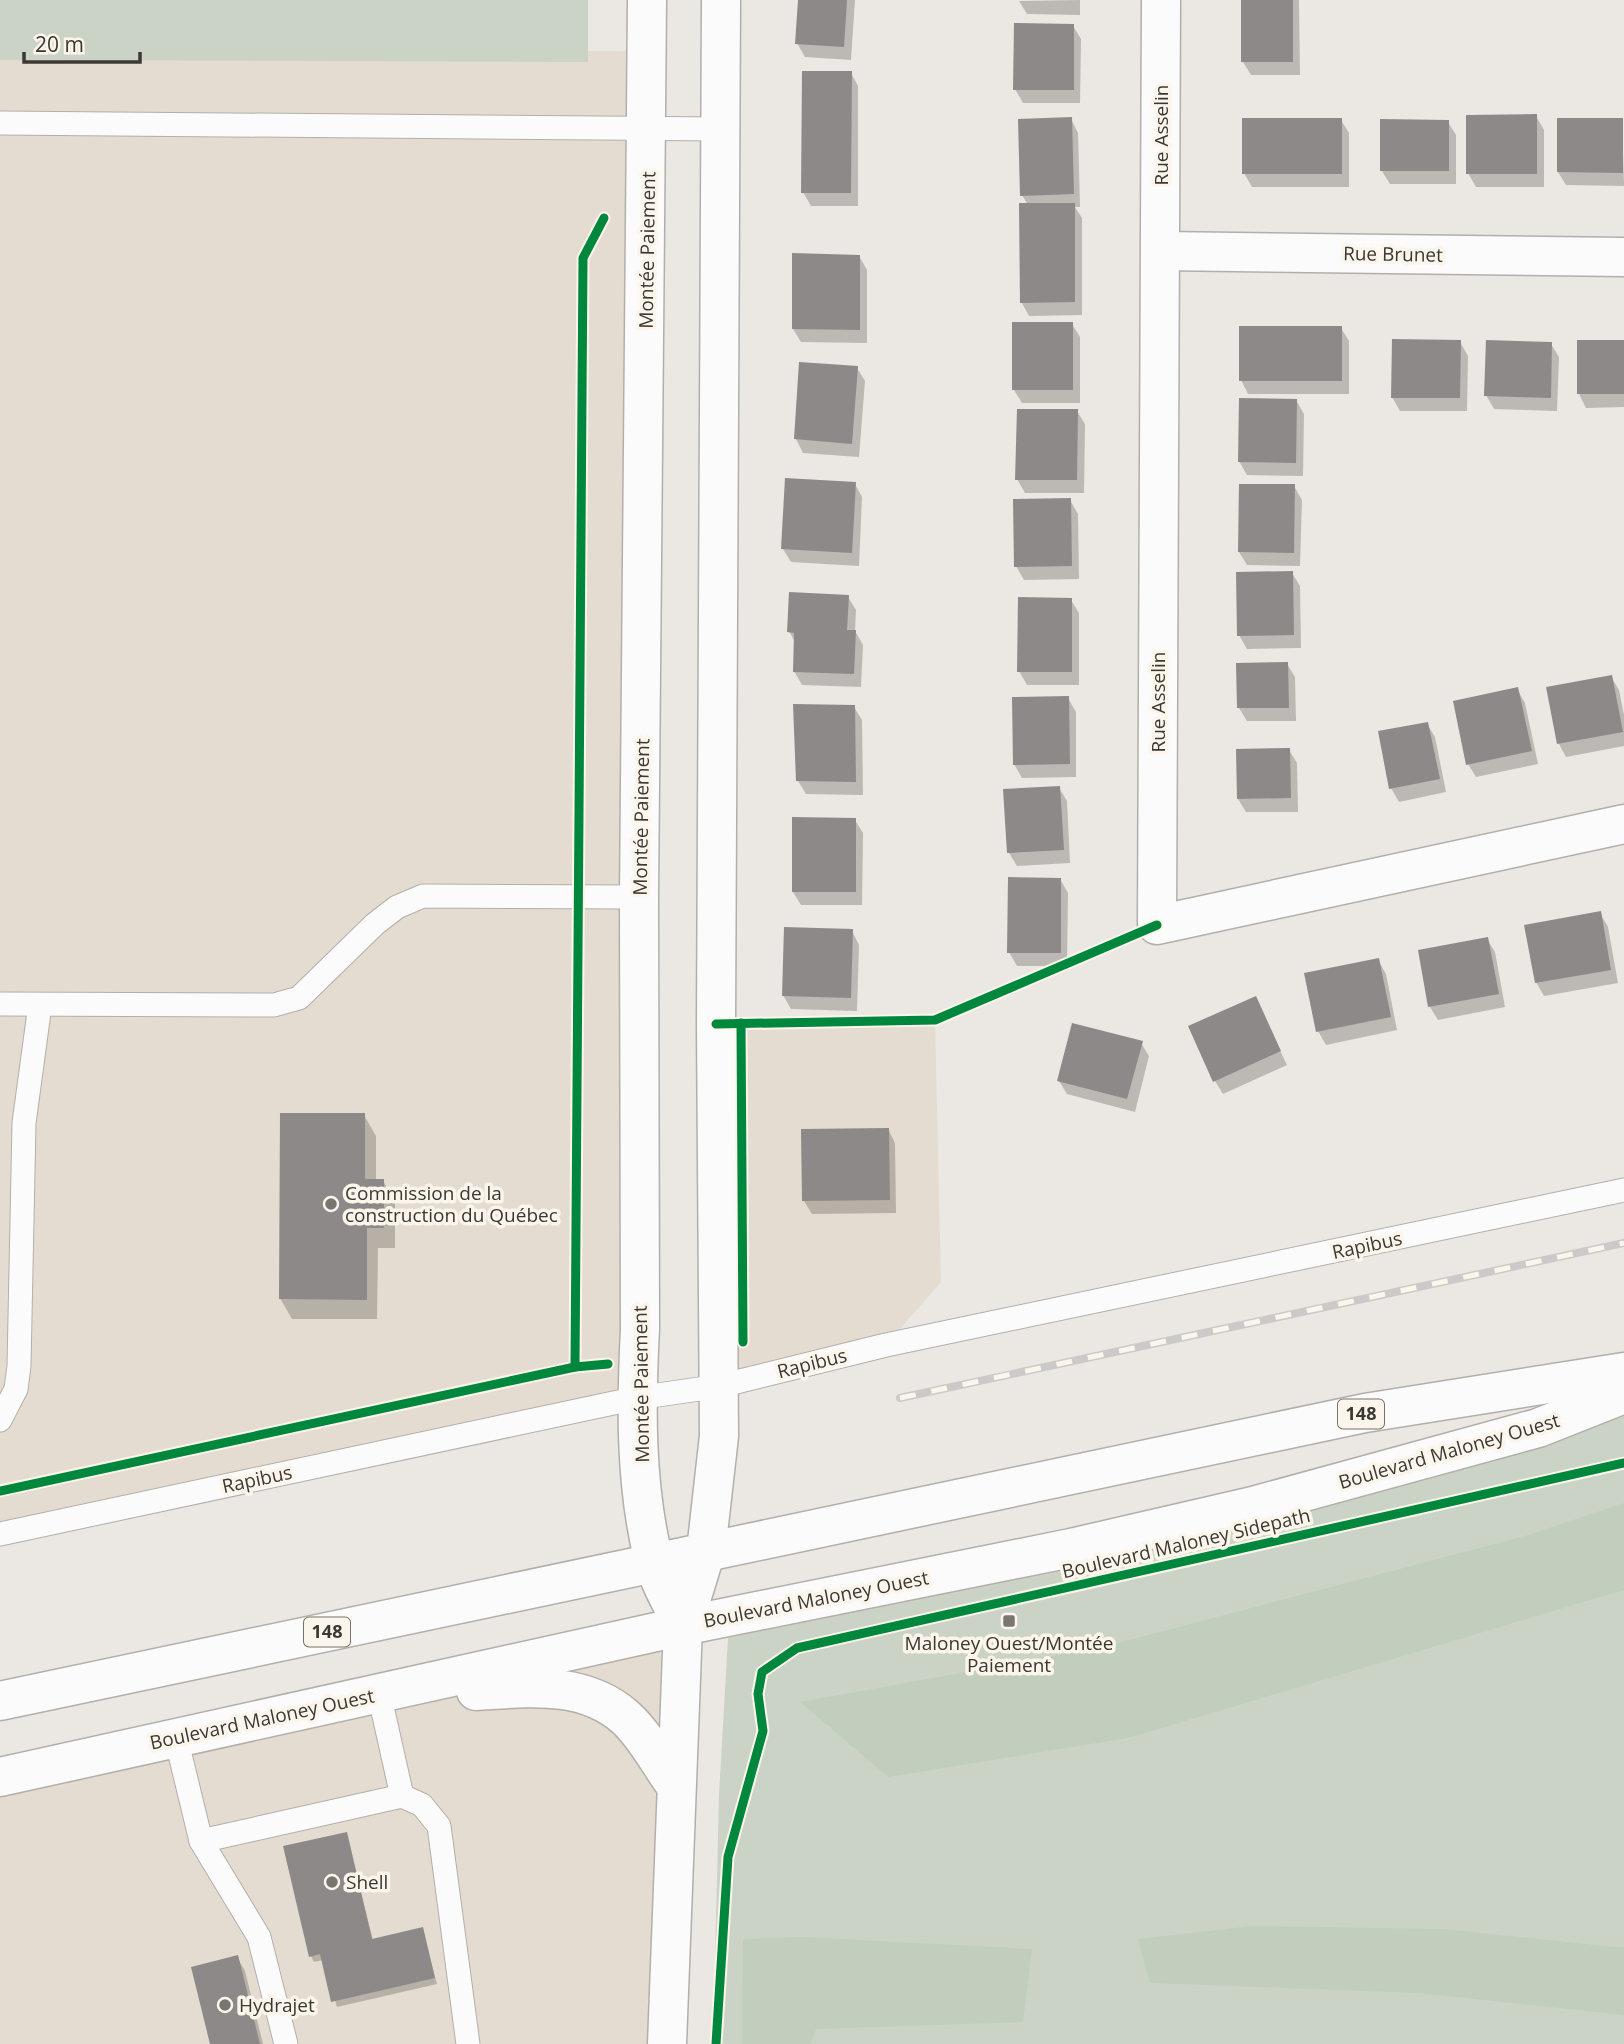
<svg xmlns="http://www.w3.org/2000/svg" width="1624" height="2044" font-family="'Open Sans',sans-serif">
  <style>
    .built { fill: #e4dcd1 }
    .green { fill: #cbd3c6 }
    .forest { fill: #c1cebd }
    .shadow { fill: #0003 }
    .building { fill: #8c8988 }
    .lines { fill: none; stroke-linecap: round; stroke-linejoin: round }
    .service-casing { stroke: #b2afab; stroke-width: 25 }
    .minor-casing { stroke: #b2afab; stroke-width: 41 }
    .secondary-casing { stroke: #b2afab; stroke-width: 41 }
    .primary-casing { stroke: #b2afab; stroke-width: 41 }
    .service { stroke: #fcfbfb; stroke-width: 23 }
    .minor { stroke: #fcfbfb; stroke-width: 38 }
    .secondary { stroke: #fcfbfb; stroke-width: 38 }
    .primary { stroke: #fcfbfb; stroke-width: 38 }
    .rail-casing { stroke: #cccac8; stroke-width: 8 }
    .rail { stroke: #fcf5eb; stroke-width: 5; stroke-dasharray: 16; stroke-linecap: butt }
    .cycleway-casing { stroke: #fcf5eb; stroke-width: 13 }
    .cycleway { stroke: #00873e; stroke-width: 9 }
    .poi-dot { fill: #797672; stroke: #fcf5eb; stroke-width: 2.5 }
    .labels { text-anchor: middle; stroke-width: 7; stroke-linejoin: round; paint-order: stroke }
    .shield { fill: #fcf5eb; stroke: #75716c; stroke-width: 2 }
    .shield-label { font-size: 18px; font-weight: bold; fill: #3b3935 }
    .street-label { font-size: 19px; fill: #3b3935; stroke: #fcf5eb }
    .poi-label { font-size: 19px; fill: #3b3935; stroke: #fcf5eb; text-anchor: start }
  </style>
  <rect width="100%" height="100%" fill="#ebe7e2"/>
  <!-- built -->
  <g class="built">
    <polygon points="0,49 647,51 637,1398 0,1534"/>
    <polygon points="935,1020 941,1282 886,1345 720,1386 716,1024"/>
    <polygon points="683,1626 667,2044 0,2044 0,1777"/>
  </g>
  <!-- green -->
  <g class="green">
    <polygon points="0,0 588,0 588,62 0,60"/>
    <polygon points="1624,1394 1624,2044 713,2044 719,1795 728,1638 1071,1548"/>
  </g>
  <!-- forest -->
  <g class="forest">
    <polygon points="1624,1503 1624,1590 1128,1738 888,1777 800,1702 1103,1647 1525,1536"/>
    <polygon points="1252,1926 1444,1929 1624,1948 1624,2015 1419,1993 1150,1983 1138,1939"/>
    <polygon points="802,1937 1032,1949 1023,2022 816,2029 810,2044 742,2044 743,1939"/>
  </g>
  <!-- shadow -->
  <g class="shadow">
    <polygon points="800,0 855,0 851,60 805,57 797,43"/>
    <polygon points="1080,0 1080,15 1027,14 1019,1"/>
    <polygon points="1243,0 1299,0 1300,75 1251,75 1243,62"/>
    <polygon points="1073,26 1081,39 1080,103 1023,103 1015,89"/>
    <polygon points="851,73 858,86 858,206 811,206 803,192"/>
    <polygon points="1536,116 1544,130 1544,187 1476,187 1468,173"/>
    <polygon points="1071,119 1078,133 1080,207 1075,207 1082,218 1082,315 1029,316 1022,303 1028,205 1022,195"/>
    <polygon points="1622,119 1624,186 1566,185 1558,172"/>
    <polygon points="1341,120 1349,133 1349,187 1252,187 1244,173"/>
    <polygon points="1448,122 1456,135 1456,184 1390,184 1382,171"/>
    <polygon points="859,256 867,270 867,343 801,342 793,329"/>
    <polygon points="1072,324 1080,337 1080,403 1022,403 1014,390"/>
    <polygon points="1341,328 1349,341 1349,394 1248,394 1241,380"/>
    <polygon points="1579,341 1624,342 1624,407 1586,408 1579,394"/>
    <polygon points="1460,342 1468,356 1467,411 1400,411 1392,397"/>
    <polygon points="1551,344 1559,357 1557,411 1494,409 1486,395"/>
    <polygon points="857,368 865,381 859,457 803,453 796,439"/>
    <polygon points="1296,400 1304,414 1303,476 1247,475 1239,461"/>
    <polygon points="1077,411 1085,424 1084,493 1025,493 1017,479"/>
    <polygon points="855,484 862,497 859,566 791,562 783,549"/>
    <polygon points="1294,486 1302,500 1300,566 1247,565 1239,552"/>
    <polygon points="1070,500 1078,514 1079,579 1024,580 1016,566"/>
    <polygon points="1292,573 1300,586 1301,648 1247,649 1239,635"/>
    <polygon points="848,597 856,610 855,631 863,645 861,687 802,685 794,671 796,644 789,631"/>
    <polygon points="1071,600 1079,613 1079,685 1027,685 1019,671"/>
    <polygon points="1287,664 1295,677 1296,721 1247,721 1239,708"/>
    <polygon points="1611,677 1619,690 1624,715 1624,746 1566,757 1559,744 1548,688"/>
    <polygon points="1517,689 1525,703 1538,764 1476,777 1468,764"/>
    <polygon points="1068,698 1076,712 1076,777 1022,778 1014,764"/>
    <polygon points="854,707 862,720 863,795 806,794 798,781"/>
    <polygon points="1427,724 1435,737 1446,792 1399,802 1391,788"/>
    <polygon points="1289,750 1297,763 1298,812 1246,812 1238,799"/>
    <polygon points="1059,788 1067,801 1070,863 1017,866 1009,853"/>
    <polygon points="855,820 863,833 862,905 801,905 793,892"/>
    <polygon points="1060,879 1068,893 1067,966 1017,966 1009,952"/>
    <polygon points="1600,913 1608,927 1618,983 1544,996 1536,982"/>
    <polygon points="852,931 859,945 857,1011 791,1009 783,995"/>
    <polygon points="1487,939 1495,952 1505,1007 1438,1020 1430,1007 1420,951"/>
    <polygon points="1378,960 1386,974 1397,1030 1326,1045 1318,1031"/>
    <polygon points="1255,998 1287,1065 1223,1094 1215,1081"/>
    <polygon points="1141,1043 1149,1056 1135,1112 1067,1094 1059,1081"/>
    <polygon points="364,1115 376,1136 376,1181 383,1181 395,1201 395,1248 378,1248 377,1319 292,1319 280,1298"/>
    <polygon points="888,1129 895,1143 896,1213 812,1214 804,1201"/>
    <polygon points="346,1834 373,1940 422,1929 437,1984 337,2007 323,1960 314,1962 311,1956"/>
    <polygon points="237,1957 245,1971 263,2044 212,2044"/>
  </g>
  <!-- building -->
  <g class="building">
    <polygon points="798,0 847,0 844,47 795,44"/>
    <rect x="1241" y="0" width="52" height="62"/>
    <polygon points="1014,23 1074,24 1074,90 1013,90"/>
    <polygon points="802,71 852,71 851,193 801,193"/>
    <polygon points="1537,114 1537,174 1466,174 1466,115"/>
    <polygon points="1072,117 1074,194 1020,196 1018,119"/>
    <rect x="1242" y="118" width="100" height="56"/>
    <polygon points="1557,118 1623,118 1623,173 1557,172"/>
    <polygon points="1380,119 1449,120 1449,171 1380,171"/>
    <polygon points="1019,203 1075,203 1075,302 1020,303"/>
    <polygon points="792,253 860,255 860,330 792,329"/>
    <rect x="1012" y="322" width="61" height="68"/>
    <rect x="1239" y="326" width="103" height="55"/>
    <polygon points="1392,339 1461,340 1460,398 1391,398"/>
    <polygon points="1486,340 1552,342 1551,398 1484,396"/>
    <rect x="1577" y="340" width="47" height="54"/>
    <polygon points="799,362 858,366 852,444 794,439"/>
    <polygon points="1239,398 1297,399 1296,463 1238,462"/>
    <polygon points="1017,409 1078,409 1077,480 1015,480"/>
    <polygon points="785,478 856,482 852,553 781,549"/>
    <polygon points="1239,484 1295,484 1294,553 1238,552"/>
    <polygon points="1071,498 1072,566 1014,567 1013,499"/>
    <polygon points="1293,571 1294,635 1237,636 1236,572"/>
    <polygon points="789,592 849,595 847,630 856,630 854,674 793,672 794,633 787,632"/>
    <polygon points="1018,597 1072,598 1072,672 1017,672"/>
    <polygon points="1288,662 1289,708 1237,708 1236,663"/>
    <polygon points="1612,675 1623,732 1557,744 1546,687"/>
    <polygon points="1518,687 1532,751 1466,765 1453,701"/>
    <polygon points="1069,696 1070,764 1013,765 1012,697"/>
    <polygon points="793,704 855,705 856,782 796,781"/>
    <polygon points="1428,722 1440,779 1389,789 1378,731"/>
    <polygon points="1290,748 1291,798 1237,799 1236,749"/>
    <polygon points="1060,786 1064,850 1007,853 1003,789"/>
    <polygon points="792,817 856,818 856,892 792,892"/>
    <polygon points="1008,877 1061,878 1061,953 1007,953"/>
    <polygon points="1601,911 1611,970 1535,983 1524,925"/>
    <polygon points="784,927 853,929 851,998 782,996"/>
    <polygon points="1488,937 1499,994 1428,1007 1418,950"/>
    <polygon points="1379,958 1391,1017 1316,1032 1304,973"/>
    <polygon points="1256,996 1281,1051 1213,1082 1188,1026"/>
    <polygon points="1072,1023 1143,1041 1127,1099 1057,1081"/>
    <polygon points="280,1113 365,1113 365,1179 384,1179 384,1228 367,1228 367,1300 279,1299"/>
    <polygon points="889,1128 890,1200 802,1201 801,1129"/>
    <polygon points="347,1832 372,1939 423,1927 435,1978 331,2002 320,1954 309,1957 283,1846"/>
    <polygon points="238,1955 260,2044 210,2044 191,1967"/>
  </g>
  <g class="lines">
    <!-- service casing -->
    <g class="service-casing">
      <g id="service">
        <polyline points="0,123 720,129"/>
        <polyline points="0,1004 274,1005 299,998 375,924 397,907 423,896 639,897"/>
        <polyline points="0,1420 16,1389 19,1366 24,1123 40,1005"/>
        <polyline points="0,1534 637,1398 720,1386 886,1345 1624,1190"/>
        <polyline points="380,1698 402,1796 422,1805 439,1826 468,2044"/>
        <polyline points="176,1738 201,1841 259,1937 286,2044"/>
        <polyline points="201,1841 402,1796"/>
      </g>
    </g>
    <!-- minor casing -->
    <g class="minor-casing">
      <g id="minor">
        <polyline points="1161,0 1157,925 1624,824"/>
        <polyline points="1161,251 1624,257"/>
        <polyline points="667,2044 683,1626"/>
      </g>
    </g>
    <!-- secondary casing -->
    <g class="secondary-casing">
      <g id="secondary">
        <path d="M647 0 639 897 640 1329C636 1406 635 1486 654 1561 659 1583 673 1605 683 1626"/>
        <polyline points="683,1626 706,1551 719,1436 716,1024 721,0"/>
      </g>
    </g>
    <!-- primary casing -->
    <g class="primary-casing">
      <g id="primary">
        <path d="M476 1691C528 1688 584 1680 626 1718 645 1735 659 1763 674 1783"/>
        <polyline points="0,1701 1365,1413 1624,1372"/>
        <polyline points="0,1777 683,1626 1071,1548 1253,1506 1538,1428 1624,1394"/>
      </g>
    </g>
    <!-- service -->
    <use href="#service" class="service"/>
    <!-- minor -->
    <use href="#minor" class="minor"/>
    <!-- secondary -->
    <use href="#secondary" class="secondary"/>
    <!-- primary -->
    <use href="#primary" class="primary"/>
    <!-- rail casing -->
    <g class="rail-casing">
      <polyline id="rail" points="900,1398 1624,1243"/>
    </g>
    <!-- rail -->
    <use href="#rail" class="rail"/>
    <!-- cycleway casing -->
    <g class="cycleway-casing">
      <g id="cycleway">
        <polyline points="741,1023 743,1342"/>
        <polyline points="716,1024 935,1020 1157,925"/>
        <polyline points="575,1367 583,258 604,218"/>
        <polyline points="0,1491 575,1367 608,1364"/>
        <polyline points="716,2044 728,1857 763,1731 758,1694 762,1672 797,1648 1624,1463"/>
      </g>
    </g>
    <!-- cycleway -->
    <use href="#cycleway" class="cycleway"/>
  </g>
  <!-- markers -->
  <g class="poi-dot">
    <circle cx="331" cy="1204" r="7"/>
    <rect x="1002" y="1614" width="14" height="14" rx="3.5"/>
    <circle cx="332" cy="1882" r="7"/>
    <circle cx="225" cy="2005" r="7"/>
  </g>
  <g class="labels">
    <!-- shield labels -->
    <g class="shield">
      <rect x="1338" y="1399.5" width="46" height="29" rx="5"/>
      <rect x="304" y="1617.5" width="46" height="29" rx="5"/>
    </g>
    <g class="shield-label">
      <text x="1361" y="1420">148</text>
      <text x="327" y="1638">148</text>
    </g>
    <!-- street labels -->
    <g class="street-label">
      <text transform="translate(1161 135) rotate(-90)" y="7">Rue Asselin</text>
      <text transform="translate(647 250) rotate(-89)" y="7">Montée Paiement</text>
      <text transform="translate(1393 254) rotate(1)" y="7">Rue Brunet</text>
      <text transform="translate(1158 702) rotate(-90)" y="7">Rue Asselin</text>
      <text transform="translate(641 817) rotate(-89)" y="7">Montée Paiement</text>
      <text transform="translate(1367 1245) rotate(-12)" y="7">Rapibus</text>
      <text transform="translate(812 1363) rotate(-14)" y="7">Rapibus</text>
      <text transform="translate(641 1384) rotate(-91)" y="7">Montée Paiement</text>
      <text transform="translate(1449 1451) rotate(-16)" y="7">Boulevard Maloney Ouest</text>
      <text transform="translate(257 1479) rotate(-12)" y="7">Rapibus</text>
      <text transform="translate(1186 1543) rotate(-13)" y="7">Boulevard Maloney Sidepath</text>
      <text transform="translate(816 1599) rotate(-11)" y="7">Boulevard Maloney Ouest</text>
      <text transform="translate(262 1719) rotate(-12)" y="7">Boulevard Maloney Ouest</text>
    </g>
    <!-- poi labels -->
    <g class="poi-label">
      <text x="345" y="1200">Commission de la<tspan x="345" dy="22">construction du Québec</tspan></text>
      <text x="1009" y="1650" text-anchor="middle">Maloney Ouest/Montée<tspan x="1009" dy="22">Paiement</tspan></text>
      <text x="346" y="1889">Shell</text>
      <text x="239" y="2012">Hydrajet</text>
    </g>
  </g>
  <!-- scale -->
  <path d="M24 52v10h116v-10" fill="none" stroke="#3b3935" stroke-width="3.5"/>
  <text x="35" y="52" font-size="21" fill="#3b3935" stroke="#fcf5eb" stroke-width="5" paint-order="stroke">20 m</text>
</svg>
